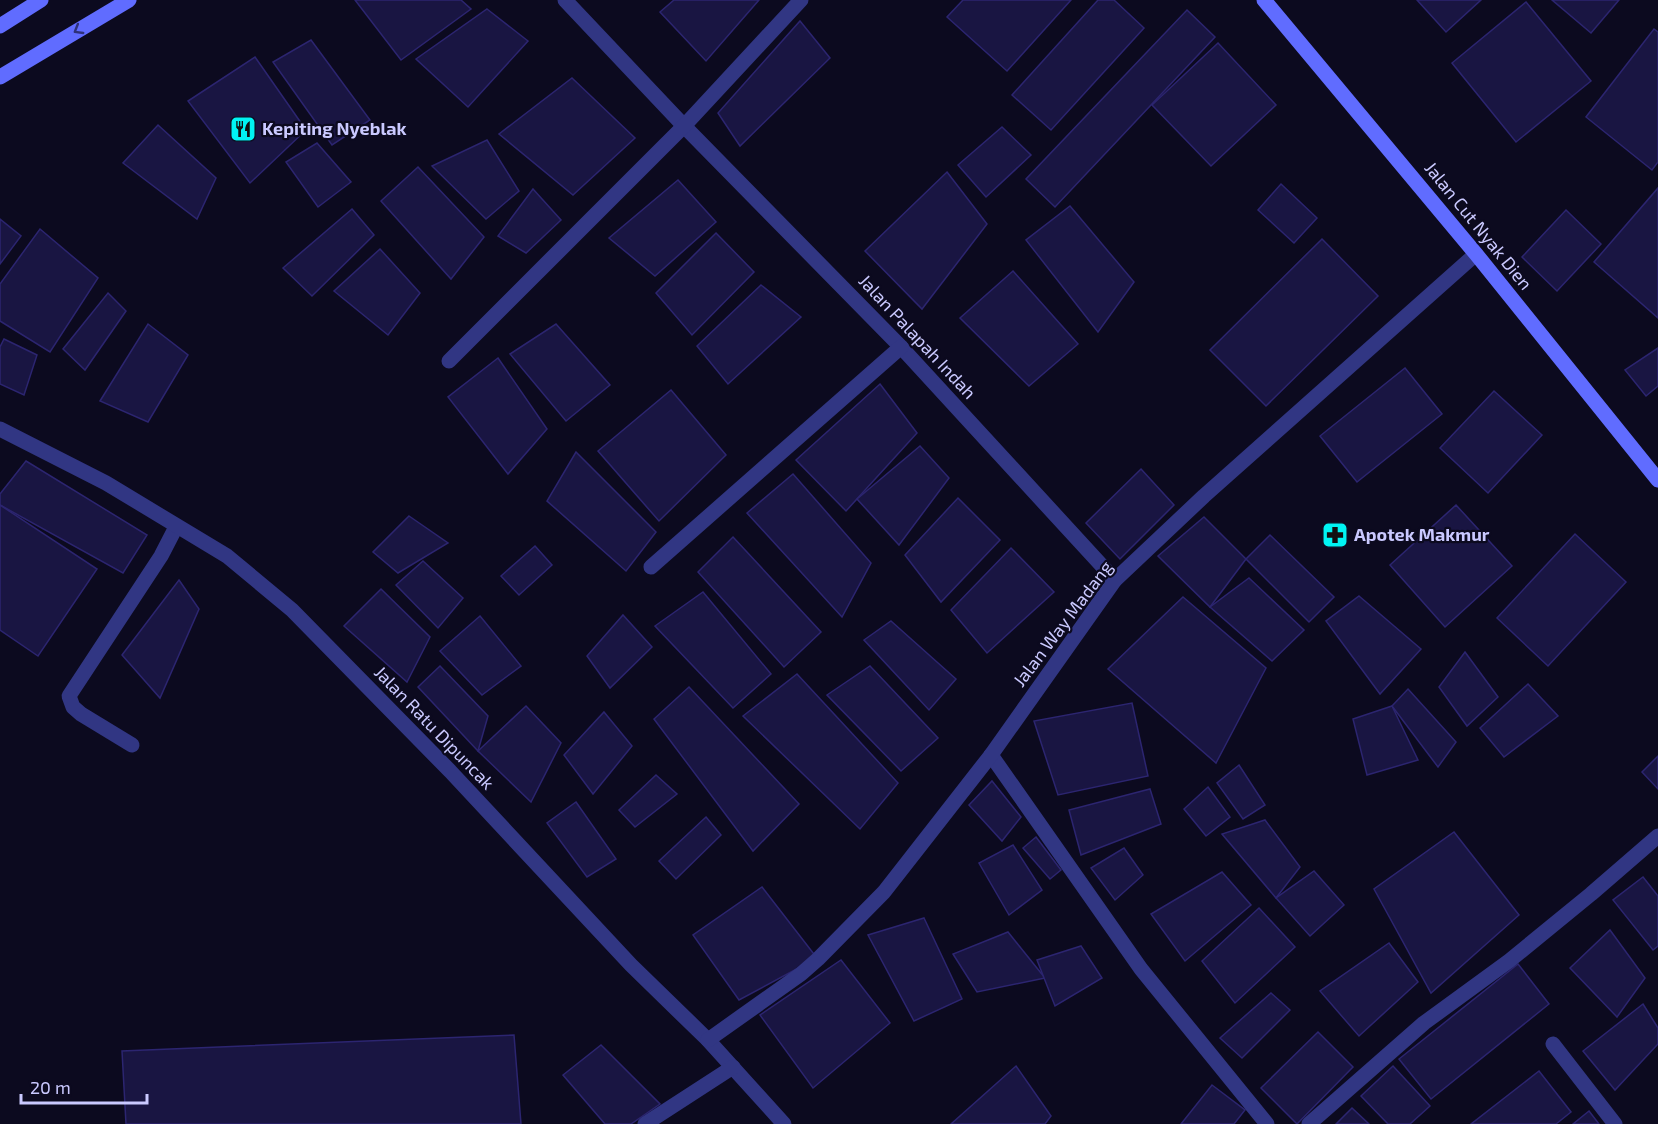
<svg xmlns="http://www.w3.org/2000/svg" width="1658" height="1124" font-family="'Exo 2',sans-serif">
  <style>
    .building { fill: #191542; stroke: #2c2570; stroke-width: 1.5 }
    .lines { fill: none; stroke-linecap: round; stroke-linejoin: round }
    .lane { stroke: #313683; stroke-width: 15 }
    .street { stroke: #313683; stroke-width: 15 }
    .secondary { stroke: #606cff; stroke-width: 15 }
    .oneway { stroke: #2e3179 }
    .labels { text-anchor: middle; stroke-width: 4.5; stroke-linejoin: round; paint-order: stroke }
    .poi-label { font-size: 18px; font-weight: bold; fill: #cac9ff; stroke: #0c0a1f; text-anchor: start }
    .street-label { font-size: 18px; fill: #cac9ff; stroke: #0c0a1f }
  </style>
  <rect width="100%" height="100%" fill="#0c0a1f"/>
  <!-- building -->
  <g class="building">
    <polygon points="355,0 461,0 471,9 401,60"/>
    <polygon points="674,0 759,0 706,61 660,12"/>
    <polygon points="963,0 1071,0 1007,71 947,17"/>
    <polygon points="1098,0 1114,0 1144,28 1051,130 1012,95"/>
    <polygon points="1417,0 1481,0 1446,32"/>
    <polygon points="1552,0 1619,0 1591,33"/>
    <polygon points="1526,2 1591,81 1516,142 1452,63"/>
    <polygon points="487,9 528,41 468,107 416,59"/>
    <polygon points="1187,10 1215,37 1055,207 1026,179"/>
    <polygon points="800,21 830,58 740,146 718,113"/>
    <polygon points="1654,29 1658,32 1658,162 1652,170 1586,117"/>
    <polygon points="311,40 370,120 332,145 273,62"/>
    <polygon points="1218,43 1276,105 1211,166 1152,105"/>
    <polygon points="255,57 306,130 250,183 188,101"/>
    <polygon points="572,78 635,138 573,195 499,134"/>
    <polygon points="158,125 216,178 197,219 123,163"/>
    <polygon points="1002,127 1031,155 986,197 958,165"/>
    <polygon points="487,140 519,191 486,219 432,166"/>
    <polygon points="317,143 351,182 318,207 286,162"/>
    <polygon points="418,167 484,237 451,279 381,201"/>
    <polygon points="947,172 987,224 922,309 865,251"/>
    <polygon points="678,180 716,222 655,276 609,238"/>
    <polygon points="1281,184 1317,218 1294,243 1258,210"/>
    <polygon points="1658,188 1658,318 1594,262"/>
    <polygon points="533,189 561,220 526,253 498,236"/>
    <polygon points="1070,206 1134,282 1098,332 1026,240"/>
    <polygon points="352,209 374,235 312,296 283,268"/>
    <polygon points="1566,210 1601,244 1557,291 1522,257"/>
    <polygon points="0,219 21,236 0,264"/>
    <polygon points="40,229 98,278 50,352 0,321 0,284"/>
    <polygon points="716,233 754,272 692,335 656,293"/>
    <polygon points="1322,239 1378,296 1266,406 1210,350"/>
    <polygon points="380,249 420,293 388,335 334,291"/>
    <polygon points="1013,271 1078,344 1029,386 960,318"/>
    <polygon points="761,285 801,317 728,384 697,346"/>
    <polygon points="108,293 126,311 85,370 63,349"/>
    <polygon points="148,324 188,355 148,422 100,401"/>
    <polygon points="556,324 610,385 566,421 510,354"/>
    <polygon points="4,339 37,355 24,395 0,384 0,347"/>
    <polygon points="1658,348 1658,386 1646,396 1625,370"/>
    <polygon points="498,358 547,429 508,474 448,397"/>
    <polygon points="1405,368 1442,414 1357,482 1320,436"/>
    <polygon points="880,384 917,433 846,511 796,460"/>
    <polygon points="671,390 726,455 659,521 598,451"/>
    <polygon points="1494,391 1542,435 1488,493 1440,448"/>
    <polygon points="920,446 949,478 899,545 857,499"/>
    <polygon points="576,452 656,532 626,571 547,501"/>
    <polygon points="26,461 147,535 123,573 0,505 0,494"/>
    <polygon points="1141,469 1174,505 1120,559 1086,523"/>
    <polygon points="793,474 871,563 842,617 747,513"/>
    <polygon points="958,498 1000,540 941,602 905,555"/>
    <polygon points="0,505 97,569 38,656 0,630"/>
    <polygon points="1456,505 1512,566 1445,627 1390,565"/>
    <polygon points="409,516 448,543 398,573 373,552"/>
    <polygon points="1204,517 1246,559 1210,607 1158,556"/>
    <polygon points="1575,534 1626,582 1548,666 1497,618"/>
    <polygon points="1270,535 1334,597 1309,622 1246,559"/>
    <polygon points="733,537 821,632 784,667 698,572"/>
    <polygon points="535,546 552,565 519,595 501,576"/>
    <polygon points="1011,548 1054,592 987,653 951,610"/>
    <polygon points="423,561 463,598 438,628 396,585"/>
    <polygon points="1249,578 1304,630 1272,661 1210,607"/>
    <polygon points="179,580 199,609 160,698 122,655"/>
    <polygon points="381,589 430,637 407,682 344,626"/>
    <polygon points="703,592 771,674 733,708 655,626"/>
    <polygon points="1359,596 1421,649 1380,694 1326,621"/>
    <polygon points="1183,597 1266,668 1216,763 1108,669"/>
    <polygon points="623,615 652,647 610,688 587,656"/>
    <polygon points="480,616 521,666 482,695 440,651"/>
    <polygon points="891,621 956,679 929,710 864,640"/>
    <polygon points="1465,652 1498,697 1467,726 1439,687"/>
    <polygon points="440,666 488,716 478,751 418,687"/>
    <polygon points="870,666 938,738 901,771 827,695"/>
    <polygon points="797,674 898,783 860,829 743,716"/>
    <polygon points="1528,684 1558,716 1504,757 1480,728"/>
    <polygon points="689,687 799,804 753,851 654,719"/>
    <polygon points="1408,689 1456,742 1438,767 1392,706"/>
    <polygon points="1132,703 1148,776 1058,795 1034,721"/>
    <polygon points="526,706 561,743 531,802 478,751"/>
    <polygon points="1392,706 1418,760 1367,775 1353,719"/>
    <polygon points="604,712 632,746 593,794 564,755"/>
    <polygon points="1658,756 1658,789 1642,772"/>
    <polygon points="1239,765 1265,805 1243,819 1217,783"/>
    <polygon points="656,775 677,794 635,827 619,810"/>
    <polygon points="992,781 1021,817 1002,841 969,805"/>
    <polygon points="1208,787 1230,817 1206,836 1184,809"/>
    <polygon points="1150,789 1161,824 1081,855 1069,810"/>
    <polygon points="576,802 616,859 587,877 547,823"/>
    <polygon points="706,817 721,835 676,879 659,861"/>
    <polygon points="1265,820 1300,867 1276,898 1222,834"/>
    <polygon points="1454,832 1519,915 1431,993 1374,889"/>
    <polygon points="1036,837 1061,870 1050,879 1023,848"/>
    <polygon points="1013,845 1042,890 1009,915 979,863"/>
    <polygon points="1124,848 1143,875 1115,900 1091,868"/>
    <polygon points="1314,871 1344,905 1310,936 1276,898"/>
    <polygon points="1222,872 1251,905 1185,961 1151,914"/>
    <polygon points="1643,877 1658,896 1658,946 1653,950 1613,900"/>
    <polygon points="762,887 817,958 739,1000 693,935"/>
    <polygon points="1259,908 1295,947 1235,1003 1202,961"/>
    <polygon points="924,918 962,999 914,1021 868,935"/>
    <polygon points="1610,930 1645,978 1617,1017 1570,968"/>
    <polygon points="1008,932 1045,978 977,992 953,954"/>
    <polygon points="1389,943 1418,982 1359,1036 1320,991"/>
    <polygon points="1081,946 1102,978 1055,1006 1037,960"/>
    <polygon points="841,960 890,1023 813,1088 760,1015"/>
    <polygon points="1518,964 1549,1004 1431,1099 1399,1059"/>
    <polygon points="1271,993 1290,1010 1242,1058 1220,1038"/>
    <polygon points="1643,1004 1658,1028 1658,1044 1615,1090 1583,1051"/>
    <polygon points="1318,1032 1353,1067 1297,1124 1261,1088"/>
    <polygon points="514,1035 521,1124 126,1124 122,1051"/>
    <polygon points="601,1045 660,1104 631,1124 605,1124 563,1075"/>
    <polygon points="1016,1066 1051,1116 1045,1124 951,1124"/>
    <polygon points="1393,1066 1430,1106 1410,1124 1388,1124 1361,1096"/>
    <polygon points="1539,1071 1571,1112 1556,1124 1471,1124"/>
    <polygon points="1212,1085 1245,1110 1234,1124 1181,1124"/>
    <polygon points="1352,1108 1369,1124 1336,1124"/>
    <polygon points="1589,1111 1599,1124 1573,1124"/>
  </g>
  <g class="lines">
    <!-- lane -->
    <polyline class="lane" points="132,745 81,714 73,707 69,696 161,556 176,527"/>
    <!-- street -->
    <g class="street">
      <polyline points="565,0 684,126 901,347 1115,580"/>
      <polyline points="449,361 684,126 801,0"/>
      <polyline points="0,429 106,483 227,556 292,610 450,771 631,965 708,1040 784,1124"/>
      <polyline points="651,567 901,347"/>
      <polyline points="991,755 1141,969 1267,1124"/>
      <polyline points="708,1040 801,974 818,959 884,892 991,755 1115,580 1204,496 1476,254"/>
      <polyline points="1553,1044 1615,1124"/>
      <polyline points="645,1124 733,1067"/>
      <polyline points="1309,1124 1424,1023 1509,961 1591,894 1658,836"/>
    </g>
    <!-- secondary -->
    <g class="secondary">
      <polyline points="1264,0 1476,254 1658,480"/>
      <polyline points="0,26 41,0"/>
      <polyline points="0,77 129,0"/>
    </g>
  </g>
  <!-- one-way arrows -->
  <defs><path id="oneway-chevron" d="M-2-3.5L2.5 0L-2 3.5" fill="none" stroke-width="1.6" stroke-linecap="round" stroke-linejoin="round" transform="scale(1.5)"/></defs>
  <use class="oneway" href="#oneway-chevron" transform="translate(78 30) rotate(149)"/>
  <!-- icons -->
  <defs>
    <g id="restaurant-square" transform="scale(1.35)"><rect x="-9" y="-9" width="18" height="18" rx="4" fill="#00f4f3" stroke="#0c0a1f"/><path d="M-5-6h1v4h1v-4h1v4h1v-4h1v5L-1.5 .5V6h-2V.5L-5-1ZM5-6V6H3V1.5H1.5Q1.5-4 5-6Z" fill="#111"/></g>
    <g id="pharmacy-square" transform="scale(1.35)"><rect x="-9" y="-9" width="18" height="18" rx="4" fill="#00f4f3" stroke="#0c0a1f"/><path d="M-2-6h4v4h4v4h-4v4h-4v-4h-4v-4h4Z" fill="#111"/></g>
  </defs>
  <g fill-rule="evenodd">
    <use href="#restaurant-square" x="243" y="129"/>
    <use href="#pharmacy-square" x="1335" y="535"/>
  </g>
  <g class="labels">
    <!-- poi labels -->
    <g class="poi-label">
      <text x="262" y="135">Kepiting Nyeblak</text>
      <text x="1354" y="541">Apotek Makmur</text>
    </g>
    <!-- street labels -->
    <g class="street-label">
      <text transform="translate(1478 226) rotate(51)" y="6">Jalan Cut Nyak Dien</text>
      <text transform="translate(917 337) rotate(47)" y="6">Jalan Palapah Indah</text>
      <text transform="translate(1063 624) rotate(-53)" y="6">Jalan Way Madang</text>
      <text transform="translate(434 728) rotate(46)" y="6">Jalan Ratu Dipuncak</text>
    </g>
  </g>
  <!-- scale -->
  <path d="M21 1094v9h126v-9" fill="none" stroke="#cac9ff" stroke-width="3"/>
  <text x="30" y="1094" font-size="18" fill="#cac9ff" stroke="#0c0a1f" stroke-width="4.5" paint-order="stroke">20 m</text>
</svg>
